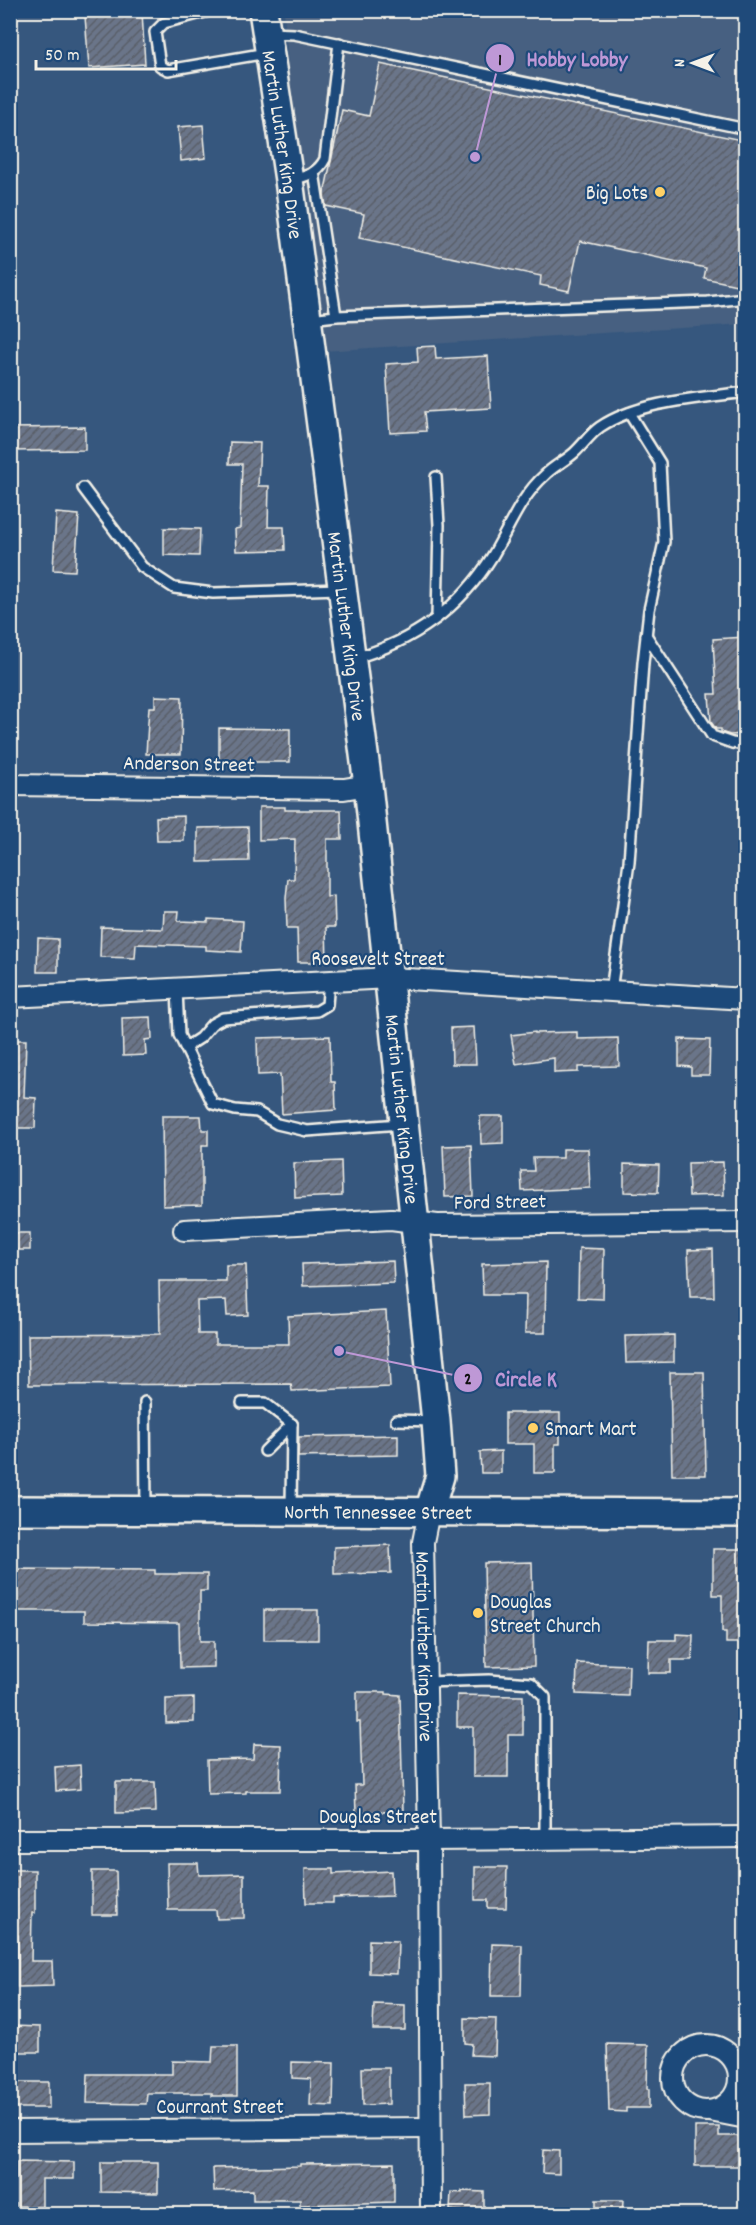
<svg xmlns="http://www.w3.org/2000/svg" width="756" height="2225" font-family="Dekko,sans-serif">
  <style>
    .built { fill: #466081 }
    .building { fill: url(#building-hatch); stroke: #f4f1e8; stroke-width: 1.5 }
    .lines { fill: none; stroke-linecap: round; stroke-linejoin: round }
    .lane-casing { stroke: #f4f1e8; stroke-width: 14 }
    .street-casing { stroke: #f4f1e8; stroke-width: 24 }
    .secondary-casing { stroke: #f4f1e8; stroke-width: 32 }
    .lane { stroke: #1f4a7a; stroke-width: 9 }
    .street { stroke: #1f4a7a; stroke-width: 20 }
    .secondary { stroke: #1f4a7a; stroke-width: 27 }
    .poi-dot { fill: #ffd166; stroke: #1f4a7a; stroke-width: 2 }
    .labels { text-anchor: middle; stroke-width: 4.5; stroke-linejoin: round; paint-order: stroke }
    .street-label { font-size: 21px; fill: #f4f1e8; stroke: #1f4a7a }
    .poi-label { font-size: 21px; fill: #f4f1e8; stroke: #1f4a7a; text-anchor: start }
    .leader { fill: none; stroke: #be98d6; stroke-width: 2 }
    .callout-dot { fill: #be98d6; stroke: #1f4a7a; stroke-width: 2 }
    .mark-label { font-size: 18px; text-anchor: middle; font-weight: bold; fill: #111 }
    .callout-label { font-size: 22px; text-anchor: middle; font-weight: bold; fill: #be98d6; stroke: #1f4a7a; stroke-width: 4.5; stroke-linejoin: round; paint-order: stroke }
  </style>
  <defs>
    <pattern id="building-hatch" width="6" height="6" patternUnits="userSpaceOnUse" patternTransform="scale(1.5)"><rect width="6" height="6" fill="#6a7589"/><path d="M-1 1l2-2M0 6l6-6M5 7l2-2" fill="none" stroke="#5a5e68"/></pattern>
  </defs>
  <rect width="100%" height="100%" fill="#36577e"/>
  <filter id="ink" filterUnits="userSpaceOnUse"><feTurbulence type="fractalNoise" baseFrequency=".0167" numOctaves="2"/><feDisplacementMap in="SourceGraphic" scale="12" xChannelSelector="R" yChannelSelector="G"/><feConvolveMatrix kernelMatrix="1 2 1 2 8 2 1 2 1" color-interpolation-filters="sRGB"/></filter>
  <g filter="url(#ink)">
    <!-- built -->
    <polygon class="built" points="284,11 745,11 745,324 323,351 290,96"/>
    <!-- building -->
    <g class="building">
      <polygon points="142,12 145,64 89,68 85,16"/>
      <polygon points="380,64 746,141 746,287 704,278 706,268 580,241 569,291 540,285 541,276 359,238 364,214 326,206 324,194 342,110 369,116"/>
      <polygon points="203,125 206,158 181,161 178,127"/>
      <polygon points="435,346 436,359 488,356 491,408 424,412 426,431 390,433 386,364 418,362 417,347"/>
      <polygon points="85,427 85,450 10,451 10,428"/>
      <polygon points="230,442 260,443 258,486 269,486 268,527 284,527 285,550 236,551 235,529 240,528 242,464 229,464"/>
      <polygon points="56,513 79,515 75,571 53,570"/>
      <polygon points="164,528 200,529 199,556 164,555"/>
      <polygon points="746,637 746,734 730,735 721,732 721,729 716,729 711,722 709,694 716,694 713,639"/>
      <polygon points="155,696 182,697 181,754 146,754 149,707 155,707"/>
      <polygon points="219,728 290,729 290,762 219,762"/>
      <polygon points="259,807 285,807 285,810 341,810 342,839 327,839 327,897 334,896 335,927 326,927 327,962 298,962 297,928 287,928 286,898 288,879 294,879 295,839 259,840"/>
      <polygon points="184,816 184,841 157,841 156,817"/>
      <polygon points="248,827 249,861 198,862 198,828"/>
      <polygon points="164,911 179,911 178,921 208,922 208,919 243,921 241,952 206,950 206,946 136,944 135,958 100,957 101,927 163,929"/>
      <polygon points="38,938 58,939 58,972 37,972"/>
      <polygon points="151,1017 152,1039 145,1040 146,1055 123,1056 122,1018"/>
      <polygon points="474,1027 476,1064 452,1064 451,1028"/>
      <polygon points="535,1032 535,1033 577,1032 577,1039 618,1038 619,1066 578,1067 578,1072 554,1073 554,1058 516,1064 511,1035"/>
      <polygon points="330,1036 331,1082 335,1082 336,1110 282,1114 280,1074 258,1075 257,1038"/>
      <polygon points="679,1039 710,1040 709,1075 691,1075 691,1067 679,1066"/>
      <polygon points="10,1040 26,1040 24,1097 36,1098 35,1128 10,1128"/>
      <polygon points="162,1116 201,1116 202,1130 208,1130 208,1145 202,1145 202,1205 163,1206"/>
      <polygon points="480,1116 503,1116 503,1143 481,1144"/>
      <polygon points="471,1145 473,1196 445,1197 443,1146"/>
      <polygon points="563,1149 588,1149 590,1188 522,1191 521,1171 534,1171 533,1158 563,1158"/>
      <polygon points="341,1161 342,1196 295,1198 294,1163"/>
      <polygon points="723,1162 724,1195 689,1196 688,1163"/>
      <polygon points="624,1164 659,1165 658,1193 624,1192"/>
      <rect x="10" y="1233" width="20" height="17"/>
      <polygon points="579,1248 604,1249 603,1299 578,1298"/>
      <polygon points="713,1249 714,1297 690,1297 688,1250"/>
      <polygon points="393,1261 394,1283 303,1286 302,1264"/>
      <polygon points="546,1262 545,1333 525,1333 526,1295 483,1295 482,1264"/>
      <polygon points="226,1265 246,1265 248,1315 227,1316 226,1300 197,1301 198,1334 215,1334 215,1344 289,1344 288,1316 386,1311 390,1387 292,1391 291,1384 29,1385 28,1335 160,1334 159,1281 226,1281"/>
      <polygon points="674,1335 674,1362 626,1363 625,1336"/>
      <polygon points="670,1372 704,1372 706,1475 672,1475"/>
      <polygon points="505,1413 560,1413 560,1444 555,1444 555,1473 534,1473 534,1444 505,1444"/>
      <polygon points="398,1435 398,1455 298,1457 299,1437"/>
      <polygon points="501,1451 501,1473 481,1473 480,1452"/>
      <polygon points="390,1545 391,1573 334,1574 334,1547"/>
      <polygon points="713,1549 746,1549 746,1643 726,1643 726,1632 722,1632 722,1595 713,1595"/>
      <polygon points="532,1562 534,1666 486,1667 484,1563"/>
      <polygon points="10,1569 155,1570 155,1574 207,1574 207,1591 200,1591 200,1641 214,1641 214,1667 180,1668 179,1623 84,1622 84,1611 10,1611"/>
      <rect x="264" y="1610" width="54" height="30"/>
      <polygon points="676,1634 693,1635 692,1660 671,1660 671,1673 648,1673 649,1640 676,1640"/>
      <polygon points="577,1663 629,1665 628,1696 576,1694"/>
      <polygon points="357,1692 386,1692 386,1694 400,1695 403,1811 356,1813 355,1785 362,1785 360,1722 357,1722"/>
      <polygon points="457,1695 523,1696 523,1735 508,1735 508,1777 473,1777 473,1727 457,1727"/>
      <polygon points="194,1698 194,1722 166,1723 166,1699"/>
      <polygon points="254,1744 281,1745 280,1791 246,1791 246,1793 208,1794 207,1760 253,1759"/>
      <polygon points="80,1765 81,1789 56,1791 55,1767"/>
      <polygon points="116,1782 155,1782 156,1812 116,1813"/>
      <polygon points="167,1863 198,1863 199,1875 244,1874 244,1918 217,1919 216,1910 168,1910"/>
      <polygon points="475,1867 507,1867 506,1908 488,1908 488,1900 475,1900"/>
      <polygon points="305,1869 333,1869 333,1874 391,1871 392,1896 333,1898 333,1903 306,1903"/>
      <polygon points="10,1870 35,1870 35,1913 32,1913 31,1961 52,1961 53,1986 18,1987 18,1935 11,1935"/>
      <polygon points="92,1871 116,1871 117,1915 92,1915"/>
      <polygon points="369,1940 398,1941 397,1974 369,1973"/>
      <polygon points="492,1944 522,1945 521,1996 491,1996"/>
      <polygon points="374,2004 405,2005 405,2030 373,2030"/>
      <polygon points="465,2018 496,2019 495,2056 471,2055 472,2044 465,2043"/>
      <polygon points="12,2026 40,2027 40,2052 11,2052"/>
      <polygon points="607,2044 648,2045 647,2089 649,2089 649,2108 626,2108 626,2112 609,2111"/>
      <polygon points="213,2046 237,2046 237,2096 212,2096 212,2093 147,2093 146,2104 87,2103 88,2074 172,2074 172,2061 212,2062"/>
      <polygon points="292,2062 334,2063 333,2106 310,2105 311,2079 292,2078"/>
      <polygon points="362,2068 389,2068 389,2104 363,2105"/>
      <rect x="12" y="2082" width="37" height="26"/>
      <polygon points="465,2083 490,2083 490,2114 466,2115"/>
      <polygon points="695,2127 719,2127 719,2136 746,2136 746,2166 695,2166"/>
      <polygon points="543,2150 559,2151 559,2174 542,2173"/>
      <polygon points="17,2161 74,2162 74,2179 42,2179 42,2207 17,2206"/>
      <polygon points="101,2162 158,2162 158,2193 101,2192"/>
      <polygon points="394,2163 394,2202 300,2205 300,2200 253,2200 253,2190 214,2191 213,2168 300,2166 300,2164"/>
      <polygon points="462,2191 484,2192 484,2213 450,2210 451,2192 462,2193"/>
      <polygon points="596,2200 623,2200 622,2214 596,2214"/>
    </g>
    <g class="lines">
      <!-- lane casing -->
      <g class="lane-casing">
        <g id="lane">
          <polyline points="213,10 164,23 155,32 160,66 168,70 267,53"/>
          <polyline points="269,33 294,34 746,129"/>
          <polyline points="314,172 336,316"/>
          <path d="M290 180C306 177 318 173 325 159L339 43"/>
          <polyline points="310,319 336,316 708,302 746,298"/>
          <polyline points="436,477 439,525 437,618"/>
          <polyline points="83,488 142,567 174,588 213,593 340,589"/>
          <polyline points="646,635 712,736 732,743 746,745"/>
          <path d="M354 658C414 642 460 608 493 555 509 528 521 496 545 475 554 466 565 461 574 453 583 445 590 434 600 427 639 401 700 398 746 392"/>
          <polyline points="177,989 179,1035 213,1104 235,1110 257,1112 277,1124 307,1131 400,1124"/>
          <polyline points="611,991 629,862 643,663 649,610 664,542 660,463 629,413"/>
          <polyline points="186,1047 200,1038 212,1024 223,1018 317,1011 327,1005 329,981"/>
          <polyline points="145,1402 146,1508"/>
          <polyline points="242,1403 265,1403 292,1424"/>
          <polyline points="396,1420 433,1421"/>
          <polyline points="265,1451 292,1424"/>
          <polyline points="291,1509 292,1424"/>
          <polyline points="426,1682 489,1680 531,1683 545,1697 545,1838"/>
        </g>
      </g>
      <!-- street casing -->
      <g class="street-casing">
        <g id="street">
          <polyline points="10,785 344,789 368,785"/>
          <polyline points="10,997 390,978 746,999"/>
          <polyline points="184,1230 391,1219 437,1225 746,1222"/>
          <path id="s1" d="M429 1512 423 1542 429 1840 431 2214"/>
          <polyline points="10,1840 429,1840 746,1837"/>
          <circle cx="706" cy="2078" r="33"/>
          <polyline points="710,2111 746,2118"/>
          <polyline points="10,2131 430,2128"/>
        </g>
      </g>
      <!-- secondary casing -->
      <g class="secondary-casing">
        <g id="secondary">
          <path id="s2" d="M263 10 289 180 368 785 436 1421 440 1476 429 1512"/>
          <path id="s3" d="M10 1510 746 1513"/>
        </g>
      </g>
      <!-- lane -->
      <use href="#lane" class="lane"/>
      <!-- street -->
      <use href="#street" class="street"/>
      <!-- secondary -->
      <use href="#secondary" class="secondary"/>
    </g>
  </g>
  <!-- markers -->
  <g class="poi-dot">
    <circle cx="660" cy="192" r="6"/>
    <circle cx="533" cy="1428" r="6"/>
    <circle cx="478" cy="1613" r="6"/>
  </g>
  <g class="labels">
    <!-- street labels -->
    <g class="street-label">
      <text dy="7" stroke="none"><textPath href="#s2" startOffset="136">Martin Luther King Drive</textPath></text>
      <text dy="7" stroke="none"><textPath href="#s2" startOffset="622">Martin Luther King Drive</textPath></text>
      <text transform="translate(189 763) rotate(1)" y="7">Anderson Street</text>
      <text x="378" y="965">Roosevelt Street</text>
      <text dy="7" stroke="none"><textPath href="#s2" startOffset="1108">Martin Luther King Drive</textPath></text>
      <text transform="translate(500 1201) rotate(-1)" y="7">Ford Street</text>
      <text dy="7" stroke="none"><textPath href="#s3" startOffset="368">North Tennessee Street</textPath></text>
      <text dy="7" stroke="none"><textPath href="#s1" startOffset="135">Martin Luther King Drive</textPath></text>
      <text x="378" y="1823">Douglas Street</text>
      <text x="220" y="2113">Courrant Street</text>
    </g>
    <!-- poi labels -->
    <g class="poi-label">
      <text x="648" y="199" text-anchor="end">Big Lots</text>
      <text x="545" y="1435">Smart Mart</text>
      <text x="490" y="1608">Douglas<tspan x="490" dy="24">Street Church</tspan></text>
    </g>
  </g>
  <!-- callouts -->
  <path class="leader" d="M475 157L500 58M339 1351L468 1378"/>
  <g class="callout-dot">
    <circle cx="475" cy="157" r="6"/>
    <circle cx="339" cy="1351" r="6"/>
    <circle cx="500" cy="58" r="15"/>
    <circle cx="468" cy="1378" r="15"/>
  </g>
  <g class="mark-label">
    <text x="500" y="65">1</text>
    <text x="468" y="1384">2</text>
  </g>
  <g class="callout-label">
    <text x="577" y="66">Hobby Lobby</text>
    <text x="526" y="1386">Circle K</text>
  </g>
  <!-- margin -->
  <rect width="756" height="2225" fill="none" stroke="#1f4a7a" stroke-width="36"/>
  <rect x="18" y="18" width="720" height="2189" fill="none" stroke="#f4f1e8" stroke-width="2" filter="url(#ink)"/>
  <!-- north arrow -->
  <g transform="translate(693 63) rotate(270)" stroke="#1f4a7a" stroke-width="4.5" paint-order="stroke">
  <path d="M0-4.5L10 22L0 15L-10 22Z" fill="#f4f1e8"/>
  <text y="-9" font-size="16" font-weight="bold" text-anchor="middle" fill="#f4f1e8">N</text>
  </g>
  <!-- scale -->
  <path d="M36 60v9h140v-9" fill="none" stroke="#f4f1e8" stroke-width="3"/>
  <text x="45" y="60" font-size="18" fill="#f4f1e8" stroke="#1f4a7a" stroke-width="4.5" paint-order="stroke">50 m</text>
</svg>
